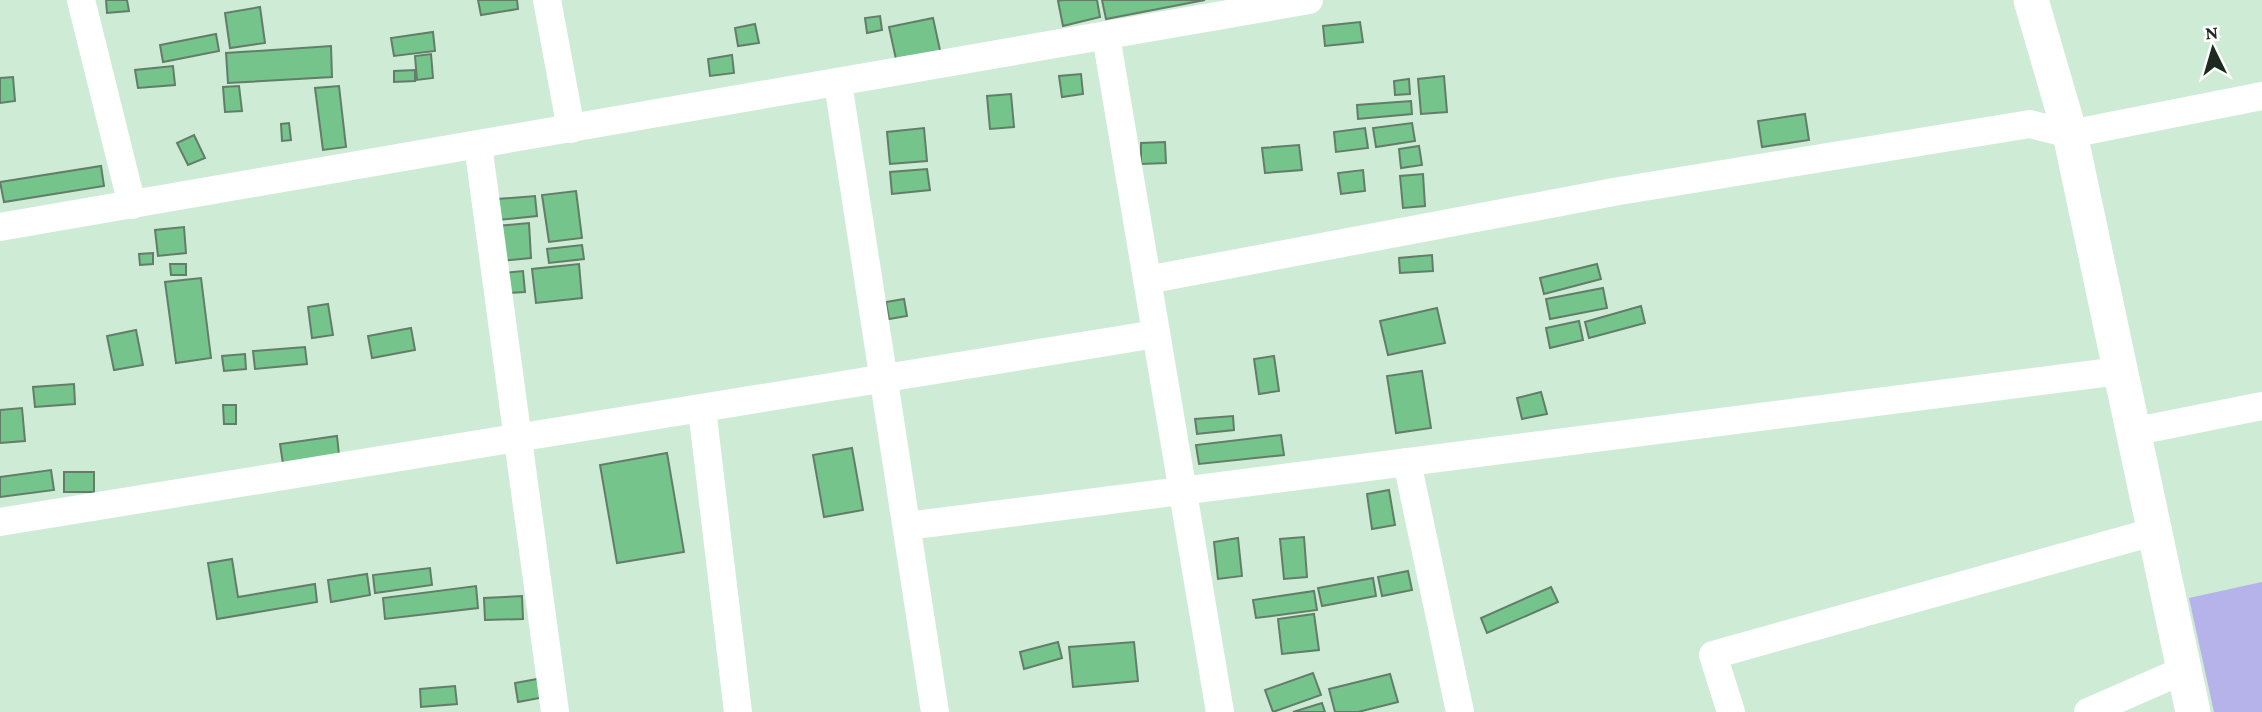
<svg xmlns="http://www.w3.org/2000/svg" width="2262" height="712" font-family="'Crimson Pro',serif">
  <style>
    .green { fill: #b6b2ea }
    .building { fill: #75c48c; stroke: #637d69; stroke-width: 2 }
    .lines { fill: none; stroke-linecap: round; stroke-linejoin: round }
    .minor { stroke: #fff; stroke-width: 28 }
    .tertiary { stroke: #fff; stroke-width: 35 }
  </style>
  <rect width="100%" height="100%" fill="#ceebd5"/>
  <!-- green -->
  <polygon class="green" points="2262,582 2262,712 2214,712 2189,598"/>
  <!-- building -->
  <g class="building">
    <polygon points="106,0 127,0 129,11 107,13"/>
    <polygon points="478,0 517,0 518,9 481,15"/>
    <polygon points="1063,0 1097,0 1100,17 1063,26 1058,1"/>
    <polygon points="1102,0 1205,0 1106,19"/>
    <polygon points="260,7 265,43 230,48 225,13"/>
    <polygon points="880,16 882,30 867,33 865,18"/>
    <polygon points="933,18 943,64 899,73 889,27"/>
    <polygon points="1360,22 1363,42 1325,46 1323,26"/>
    <polygon points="755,24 759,43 738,46 735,28"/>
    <polygon points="433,32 435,51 394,56 391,38"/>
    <polygon points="216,34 219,51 163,62 160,45"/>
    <polygon points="331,46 332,77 228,83 226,53"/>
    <polygon points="431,54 433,78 417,80 415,56"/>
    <polygon points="732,55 734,73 710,76 708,59"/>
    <polygon points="173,66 175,85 138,88 135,70"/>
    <polygon points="415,70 415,81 394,82 394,71"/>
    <polygon points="1081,74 1083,94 1062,97 1059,76"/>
    <polygon points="1444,76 1447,112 1421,114 1418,79"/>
    <polygon points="13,77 15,101 0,103 0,78"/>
    <polygon points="1409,79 1410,94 1395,95 1394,81"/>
    <polygon points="239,86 242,111 225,112 223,87"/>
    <polygon points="339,86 346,147 323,150 315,88"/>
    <polygon points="1011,94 1014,127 990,129 987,96"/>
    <polygon points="1411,101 1412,114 1358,119 1357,105"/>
    <polygon points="1805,114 1809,140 1762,147 1758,121"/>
    <polygon points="289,123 291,140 282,141 281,124"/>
    <polygon points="1412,123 1415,141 1376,147 1373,128"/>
    <polygon points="924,128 927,161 890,164 887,132"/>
    <polygon points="1365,128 1368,148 1336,152 1334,132"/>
    <polygon points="194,135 205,158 188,165 177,143"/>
    <polygon points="1165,142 1166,163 1141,164 1141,143"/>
    <polygon points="1299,145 1302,170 1265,173 1262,148"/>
    <polygon points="1419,146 1422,165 1401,168 1399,149"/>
    <polygon points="101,166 104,186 4,202 0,182"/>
    <polygon points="927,169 930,190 892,194 890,172"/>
    <polygon points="1363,170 1365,191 1341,194 1338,173"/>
    <polygon points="1423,174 1425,206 1403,208 1400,176"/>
    <polygon points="576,191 582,238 549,242 542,195"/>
    <polygon points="535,196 537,216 499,220 497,199"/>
    <polygon points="529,223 531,258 499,261 497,226"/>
    <polygon points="184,227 186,253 158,256 155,230"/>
    <polygon points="582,245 584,259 549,263 547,249"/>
    <polygon points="153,253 153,264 140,265 139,254"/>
    <polygon points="1432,255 1433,271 1400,273 1399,258"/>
    <polygon points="170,264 186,264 186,275 171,275"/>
    <polygon points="579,264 582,298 536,303 532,269"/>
    <polygon points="1597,264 1601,279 1544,294 1540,278"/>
    <polygon points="523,271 525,292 506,293 504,273"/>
    <polygon points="201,278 211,358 176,363 165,282"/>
    <polygon points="1603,288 1607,308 1550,319 1546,299"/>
    <polygon points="904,299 907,316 889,319 886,302"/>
    <polygon points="328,304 333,335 312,338 308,307"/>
    <polygon points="1641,306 1645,323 1589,338 1585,322"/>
    <polygon points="1437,308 1445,343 1388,355 1380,321"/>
    <polygon points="1579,321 1583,340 1550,348 1546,328"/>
    <polygon points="411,328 415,350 372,358 368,336"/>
    <polygon points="136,330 143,365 114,370 107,336"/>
    <polygon points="305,347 307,364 255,369 253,351"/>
    <polygon points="245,354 246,369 224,371 222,356"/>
    <polygon points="1274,356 1279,391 1259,394 1254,359"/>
    <polygon points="1422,371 1431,428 1396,433 1387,376"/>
    <polygon points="74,384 75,404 35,407 33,387"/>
    <polygon points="1541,392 1547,414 1522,419 1517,398"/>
    <polygon points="223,405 236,405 236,424 224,424"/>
    <polygon points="22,408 25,441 0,443 0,410"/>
    <polygon points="1233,416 1234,430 1197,434 1195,419"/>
    <polygon points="1281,435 1284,455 1199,464 1196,445"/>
    <polygon points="337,436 339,455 283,464 280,444"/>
    <polygon points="852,448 863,510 824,517 813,455"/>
    <polygon points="667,453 684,552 617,563 600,465"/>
    <polygon points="51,470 54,490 0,497 0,477"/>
    <rect x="64" y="472" width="30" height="20"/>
    <polygon points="1389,490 1395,525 1372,529 1367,494"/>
    <polygon points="1304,537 1307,577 1284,579 1280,539"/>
    <polygon points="1238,538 1242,576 1218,579 1214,542"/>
    <polygon points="232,559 238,597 315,584 317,602 217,619 208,563"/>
    <polygon points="430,568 432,585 375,593 373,575"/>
    <polygon points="1408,571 1412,590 1382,596 1378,577"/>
    <polygon points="367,574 370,595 331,602 328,580"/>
    <polygon points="1373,578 1376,596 1322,606 1318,588"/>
    <polygon points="476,586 478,608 385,619 383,598"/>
    <polygon points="1551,587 1558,602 1487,633 1481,618"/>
    <polygon points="1314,591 1317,610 1256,618 1253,600"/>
    <polygon points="522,596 523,619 485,620 484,598"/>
    <polygon points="1314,614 1319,650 1282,654 1278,619"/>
    <polygon points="1058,642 1062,658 1024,669 1020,652"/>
    <polygon points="1134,642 1138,681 1073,687 1069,647"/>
    <polygon points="1313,673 1321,695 1273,712 1265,690"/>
    <polygon points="1390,674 1398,702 1358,712 1335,712 1329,689"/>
    <polygon points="548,677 550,696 518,702 515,683"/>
    <polygon points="455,686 457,704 421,707 420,689"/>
    <polygon points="1322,703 1325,712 1293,712"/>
  </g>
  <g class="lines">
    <!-- minor -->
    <g class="minor">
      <polyline points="81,0 132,205"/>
      <polyline points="547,0 571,129"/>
      <polyline points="1106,36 1220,712"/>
      <polyline points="838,83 935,712"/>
      <polyline points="478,145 555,712"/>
      <polyline points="0,227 1309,0"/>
      <polyline points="1147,280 1619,191 2030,124 2070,134 2262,96"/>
      <polyline points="702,409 738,712"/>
      <polyline points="2132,432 2262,406"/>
      <polyline points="1407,462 1460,712"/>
      <polyline points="0,522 1156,334"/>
      <polyline points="907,526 2119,371"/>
      <polyline points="1731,712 1713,655 2153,532"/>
      <polyline points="2088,712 2184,670"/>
    </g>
    <!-- tertiary -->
    <polyline class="tertiary" points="2031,0 2070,134 2193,712"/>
  </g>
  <!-- north arrow -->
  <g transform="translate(2213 49) rotate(355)" stroke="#ffffff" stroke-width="5" paint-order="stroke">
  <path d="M0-5L12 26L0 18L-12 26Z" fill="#1e2921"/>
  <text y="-10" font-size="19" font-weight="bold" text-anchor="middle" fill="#1e2921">N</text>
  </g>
</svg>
